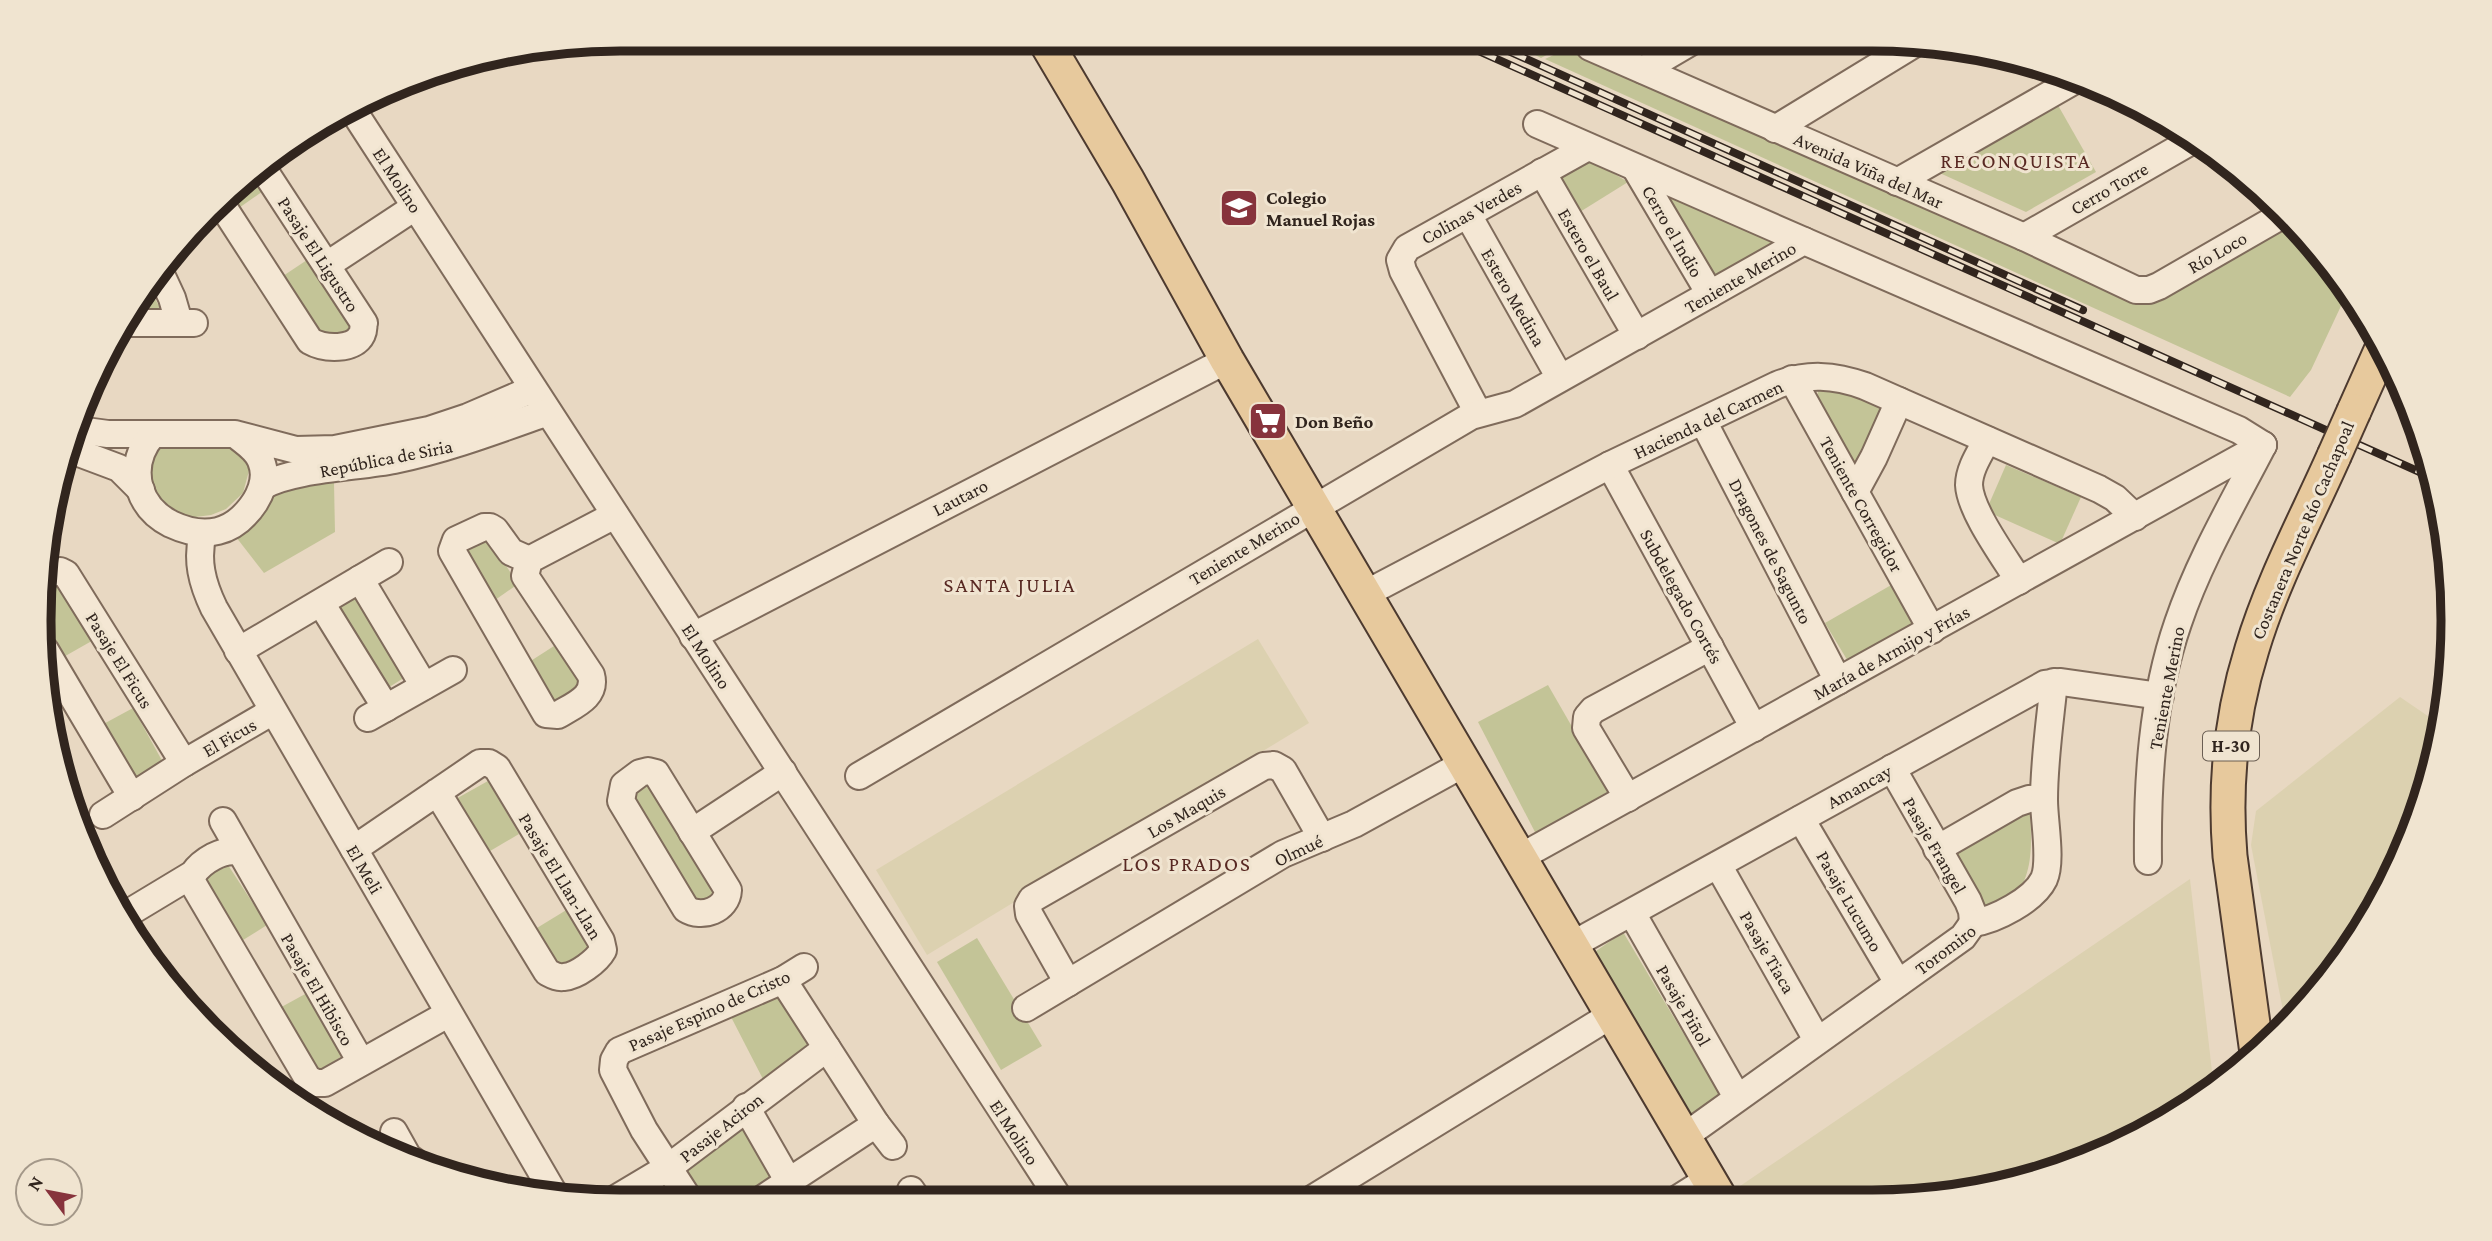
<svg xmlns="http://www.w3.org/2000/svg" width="2492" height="1241" font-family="'Crimson Pro',serif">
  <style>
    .farmland { fill: #dcd1b0 }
    .green { fill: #c3c497 }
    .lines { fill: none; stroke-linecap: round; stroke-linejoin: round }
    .minor-casing { stroke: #7f6b5b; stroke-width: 30 }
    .major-casing { stroke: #4d3a2f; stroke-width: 37 }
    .minor { stroke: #f4e7d4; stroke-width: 26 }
    .major { stroke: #e7c99d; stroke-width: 33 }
    .rail-casing { stroke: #31251e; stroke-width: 8 }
    .rail { stroke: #f0e4d0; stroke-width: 5; stroke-dasharray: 16; stroke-linecap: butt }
    .major-bridge-casing { stroke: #4d3a2f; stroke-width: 37; stroke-linecap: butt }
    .major-bridge { stroke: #e7c99d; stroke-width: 33 }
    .labels { text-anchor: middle; stroke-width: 6; stroke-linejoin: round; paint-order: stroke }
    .shield { fill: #f0e4d0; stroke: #6a5e53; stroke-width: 2 }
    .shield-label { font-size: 18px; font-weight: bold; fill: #31251e }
    .street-label { font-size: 19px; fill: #31251e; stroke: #f0e4d0 }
    .poi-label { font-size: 19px; font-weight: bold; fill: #31251e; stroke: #f0e4d0; text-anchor: start }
    .neighbourhood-label { font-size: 21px; letter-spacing: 2px; fill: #582822; stroke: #f0e4d0 }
    .rim { fill: none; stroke: #31251e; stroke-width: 9 }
  </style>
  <rect width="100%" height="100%" fill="#e8d8c2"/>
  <!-- farmland -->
  <g class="farmland">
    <polygon points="1258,639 1309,723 927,955 876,870"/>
    <polygon points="2400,697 2441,725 2434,771 2394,878 2309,1004 2286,1026 2251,845 2256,811"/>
    <polygon points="2190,879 2214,1089 2068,1165 1947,1198 1730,1198 1727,1195"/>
  </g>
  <!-- green -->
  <g class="green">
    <polygon points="1504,39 1577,39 1541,58"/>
    <polygon points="1573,46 2156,302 2295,223 2309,236 2348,291 2311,370 2290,397 1545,59"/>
    <polygon points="2055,100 2096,172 2026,212 1933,170"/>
    <polygon points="1582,162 1596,163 1628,182 1575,215 1553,179"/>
    <polygon points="254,170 266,189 236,210 226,196"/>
    <polygon points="1657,186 1778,242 1713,280"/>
    <polygon points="307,260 356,330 312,339 277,280"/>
    <polygon points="148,286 164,315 124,319"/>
    <polygon points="1819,387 1847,389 1886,409 1856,472 1816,402"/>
    <polygon points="158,442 236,445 250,467 243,493 226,509 211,515 188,518 179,515 156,499 146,467"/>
    <polygon points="2006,465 2081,497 2060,544 1986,511"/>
    <polygon points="334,483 335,532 264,573 236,537 274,488"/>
    <polygon points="488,538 518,584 488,605 456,551"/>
    <polygon points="63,581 97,638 60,659 45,635 47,590"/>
    <polygon points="1893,584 1916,624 1849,663 1825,623"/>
    <polygon points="358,591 410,674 383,691 331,608"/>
    <polygon points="554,646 585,685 549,707 526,664"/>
    <polygon points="1548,685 1609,791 1536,834 1478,722"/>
    <polygon points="133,708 165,766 134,783 98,727"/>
    <polygon points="488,781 519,834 485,854 454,800"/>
    <polygon points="651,783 722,896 698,909 632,796"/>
    <path d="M2030 807C2031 839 2036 878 2009 902 2002 907 1992 911 1985 916L1950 855Z"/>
    <polygon points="226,862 267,925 235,945 197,880"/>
    <polygon points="568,909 595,955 557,974 532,931"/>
    <polygon points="1623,932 1720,1095 1693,1116 1592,954"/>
    <polygon points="977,938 1042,1046 1001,1070 937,962"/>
    <polygon points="307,993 342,1056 314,1074 276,1010"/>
    <polygon points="779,993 815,1047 764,1081 730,1015"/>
    <polygon points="746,1119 784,1181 754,1201 698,1201 678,1167"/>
  </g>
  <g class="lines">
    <!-- minor casing -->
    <g class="minor-casing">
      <g id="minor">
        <polyline points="1590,47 2024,237 2136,290 2149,290 2159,286 2284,214"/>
        <polyline points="1643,70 1694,40"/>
        <polyline points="354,112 1060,1200"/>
        <polyline points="1537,124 1804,241"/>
        <polyline points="1775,129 1919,41"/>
        <polyline points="1636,169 1710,294"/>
        <polyline points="1542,172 1637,336"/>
        <polyline points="1897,182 2077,79"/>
        <path d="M220 202 310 341C324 349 354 351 362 334 364 330 363 326 364 323L260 164"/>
        <polyline points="1468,215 1560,378"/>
        <polyline points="2024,237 2195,139"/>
        <polyline points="327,265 415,207"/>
        <polyline points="159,270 172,298 179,322"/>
        <polyline points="121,323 194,323"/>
        <polyline points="1792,379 1932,630"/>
        <polyline points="1478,413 1403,271 1400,260 1407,248 1588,147"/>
        <polyline points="1703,421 1838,681"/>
        <polyline points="78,430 108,434 153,434"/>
        <path d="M235 434C244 442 257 449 261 461 267 475 263 489 255 502 234 534 205 540 171 524 157 517 145 505 140 489 134 468 139 450 153 434H235L296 450 335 449 429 430 468 417 533 389"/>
        <path d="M1987 440C1980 453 1969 469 1969 485 1970 511 2005 558 2019 581"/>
        <polyline points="71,450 119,468 141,490"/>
        <polyline points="1610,465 1754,728"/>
        <path d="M263 486C291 469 359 467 394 460 447 449 497 430 548 412"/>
        <polyline points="1855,492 1874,457 1899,401"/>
        <path d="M203 533C196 560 202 583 214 608L556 1197"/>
        <path d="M529 560 511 552 495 530 490 527H484L456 540 452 551 546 714 558 715C574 705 597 697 591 675L525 576 529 560 615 515"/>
        <polyline points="48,574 60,571 66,574 184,763"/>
        <polyline points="360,579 424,686"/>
        <path d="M1365 594 1610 465 1777 385C1807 373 1834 375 1865 386L2099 489 2115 498 2135 517"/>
        <polyline points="321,603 386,708"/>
        <polyline points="693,636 1227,360"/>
        <polyline points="45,650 132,797"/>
        <polyline points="238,651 389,562"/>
        <polyline points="368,718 453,670"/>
        <polyline points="1892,768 1968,901 1972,911 1973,923"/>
        <path d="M648 771 656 773 728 890C727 910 702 919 686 909L621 801 624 785 640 773Z"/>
        <polyline points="859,776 1471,416 1515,404 1804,241 2239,430 2263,445"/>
        <polyline points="1628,798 1586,728 1587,717 1593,710 1710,647"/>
        <polyline points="103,815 184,763 273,711"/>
        <polyline points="1801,819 1898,983"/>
        <polyline points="223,821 361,1062"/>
        <polyline points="692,832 783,772"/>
        <path d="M354 849 480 763H489L497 768 601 941 603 950C597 961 577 976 564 977 557 978 553 975 547 972L437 792"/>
        <polyline points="1937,849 2017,803 2029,799 2044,798"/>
        <polyline points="1519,858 2263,445"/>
        <path d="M2148 861C2147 782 2152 698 2178 623 2199 561 2233 503 2263 445"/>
        <polyline points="1718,865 1817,1040"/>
        <polyline points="193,874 192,882 308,1079 316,1083 325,1083 448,1014"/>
        <polyline points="1632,913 1737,1097"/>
        <path d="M125 915 193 874C202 861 223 848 239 852"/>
        <path d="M1973 923C1995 920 2034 900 2044 879 2052 861 2044 821 2044 800 2044 761 2050 721 2054 682"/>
        <polyline points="1572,945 2045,684 2061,682 2160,696"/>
        <polyline points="783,980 876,1124 893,1146"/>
        <polyline points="1068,983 1029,914 1028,906 1032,899 1264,766 1274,765 1283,770 1322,838"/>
        <polyline points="1026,1008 1283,854 1354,824 1465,763"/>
        <polyline points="746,1107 789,1182"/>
        <polyline points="394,1132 408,1157 415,1162"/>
        <polyline points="1685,1136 1963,937 1973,923"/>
        <polyline points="911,1190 918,1200"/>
        <polyline points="1679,1198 1709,1179"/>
        <polyline points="1312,1199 1613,1014"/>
        <polyline points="612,1201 669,1167 827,1048"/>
        <polyline points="690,1201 644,1130 613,1070 614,1060 619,1051 783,980 804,967"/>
        <polyline points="759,1201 876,1124"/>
      </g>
    </g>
    <!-- major casing -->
    <g class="major-casing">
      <g id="major">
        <polyline points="1044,39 1128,181 1227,360 1720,1198"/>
        <polyline points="2354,411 2383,346"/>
        <path d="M2257 1053 2230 856C2224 785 2231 716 2252 649 2272 582 2306 519 2334 456"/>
      </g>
    </g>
    <!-- minor -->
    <use href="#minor" class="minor"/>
    <!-- major -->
    <use href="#major" class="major"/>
    <!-- rail casing -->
    <g class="rail-casing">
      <g id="rail">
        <polyline points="1452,39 2433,478"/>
        <polyline points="1482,39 2083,310"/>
      </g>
    </g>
    <!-- rail -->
    <use href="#rail" class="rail"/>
    <!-- major-bridge casing -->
    <g class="major-bridge-casing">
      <polyline id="major-bridge" points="2334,456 2354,411"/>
    </g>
    <!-- major-bridge -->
    <use href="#major-bridge" class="major-bridge"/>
  </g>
  <!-- icons -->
  <defs>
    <g id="school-square" transform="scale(2.0125)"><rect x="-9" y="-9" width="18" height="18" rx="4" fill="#87333c" stroke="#f0e4d0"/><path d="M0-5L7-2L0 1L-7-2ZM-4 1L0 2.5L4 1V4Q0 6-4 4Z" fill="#fff"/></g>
    <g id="supermarket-square" transform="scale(2.0125)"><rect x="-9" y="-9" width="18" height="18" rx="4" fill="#87333c" stroke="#f0e4d0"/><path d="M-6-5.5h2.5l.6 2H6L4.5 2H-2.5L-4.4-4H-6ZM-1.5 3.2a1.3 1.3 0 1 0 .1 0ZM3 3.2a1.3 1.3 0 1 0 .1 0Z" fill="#fff"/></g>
  </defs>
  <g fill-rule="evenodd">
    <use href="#school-square" x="1239" y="208"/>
    <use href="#supermarket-square" x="1268" y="421"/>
  </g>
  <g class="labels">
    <!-- shield labels -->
    <rect class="shield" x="2203" y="731.5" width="56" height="29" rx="5"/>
    <g class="shield-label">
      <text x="2231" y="752">H-30</text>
    </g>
    <!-- street labels -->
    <g class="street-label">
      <text transform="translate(1869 170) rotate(24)" y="7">Avenida Viña del Mar</text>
      <text transform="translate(398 180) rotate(57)" y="7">El Molino</text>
      <text transform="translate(2109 188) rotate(-30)" y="7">Cerro Torre</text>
      <text transform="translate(1471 212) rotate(-29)" y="7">Colinas Verdes</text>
      <text transform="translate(1673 231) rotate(60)" y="7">Cerro el Indio</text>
      <text transform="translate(2217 252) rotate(-30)" y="7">Río Loco</text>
      <text transform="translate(319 254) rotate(57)" y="7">Pasaje El Ligustro</text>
      <text transform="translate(1589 254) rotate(60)" y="7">Estero el Baul</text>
      <text transform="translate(1740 277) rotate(-30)" y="7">Teniente Merino</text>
      <text transform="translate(1514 297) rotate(60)" y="7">Estero Medina</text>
      <text transform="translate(1708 419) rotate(-25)" y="7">Hacienda del Carmen</text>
      <text transform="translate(386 458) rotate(-11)" y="7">República de Siria</text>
      <text transform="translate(960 497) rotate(-27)" y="7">Lautaro</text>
      <text transform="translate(1862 504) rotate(61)" y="7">Teniente Corregidor</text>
      <text transform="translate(2302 530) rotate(-67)" y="7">Costanera Norte Río Cachapoal</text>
      <text transform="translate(1244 548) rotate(-31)" y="7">Teniente Merino</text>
      <text transform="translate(1771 551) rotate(63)" y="7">Dragones de Sagunto</text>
      <text transform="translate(1682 596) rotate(61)" y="7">Subdelegado Cortés</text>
      <text transform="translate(1891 652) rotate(-29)" y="7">María de Armijo y Frías</text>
      <text transform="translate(707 656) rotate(57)" y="7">El Molino</text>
      <text transform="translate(120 660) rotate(58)" y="7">Pasaje El Ficus</text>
      <text transform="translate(2166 688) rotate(-79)" y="7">Teniente Merino</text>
      <text transform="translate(229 737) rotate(-30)" y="7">El Ficus</text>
      <text transform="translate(1859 786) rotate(-29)" y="7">Amancay</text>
      <text transform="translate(1186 811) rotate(-30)" y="7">Los Maquis</text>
      <text transform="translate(1935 845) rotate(60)" y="7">Pasaje Frangel</text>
      <text transform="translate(1298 850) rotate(-25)" y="7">Olmué</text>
      <text transform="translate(365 869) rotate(60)" y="7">El Meli</text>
      <text transform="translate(561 876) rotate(59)" y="7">Pasaje El Llan-Llan</text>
      <text transform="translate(1850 901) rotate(60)" y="7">Pasaje Lucumo</text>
      <text transform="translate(1945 949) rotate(-37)" y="7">Toromiro</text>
      <text transform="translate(1768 952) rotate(60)" y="7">Pasaje Tiaca</text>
      <text transform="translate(318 989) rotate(60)" y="7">Pasaje El Hibisco</text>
      <text transform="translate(1684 1005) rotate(60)" y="7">Pasaje Piñol</text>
      <text transform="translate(709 1010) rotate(-24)" y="7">Pasaje Espino de Cristo</text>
      <text transform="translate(721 1127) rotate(-38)" y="7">Pasaje Aciron</text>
      <text transform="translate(1015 1132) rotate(57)" y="7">El Molino</text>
    </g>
    <!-- poi labels -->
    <g class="poi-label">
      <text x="1266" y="204">Colegio<tspan x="1266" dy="22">Manuel Rojas</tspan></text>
      <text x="1295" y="428">Don Beño</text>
    </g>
    <!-- neighbourhood labels -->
    <g class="neighbourhood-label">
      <text x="2016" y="168">RECONQUISTA</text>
      <text x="1010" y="592">SANTA JULIA</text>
      <text x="1187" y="871">LOS PRADOS</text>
    </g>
  </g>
  <!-- crop -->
  <path d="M0 0H2492V1241H0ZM620 51H1872A569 569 0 0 1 2441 620V621A569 569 0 0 1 1872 1190H620A569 569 0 0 1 51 621V620A569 569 0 0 1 620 51Z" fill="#f0e4d0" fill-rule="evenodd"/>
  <path class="rim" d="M620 51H1872A569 569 0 0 1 2441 620V621A569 569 0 0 1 1872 1190H620A569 569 0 0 1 51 621V620A569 569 0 0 1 620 51Z"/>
  <!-- north arrow -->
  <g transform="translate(49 1192) rotate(302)"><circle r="33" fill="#f0e4d0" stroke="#a49889" stroke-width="2"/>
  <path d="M0-5L12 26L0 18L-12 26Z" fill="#87333c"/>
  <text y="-10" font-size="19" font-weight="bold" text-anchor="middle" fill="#31251e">N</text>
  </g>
</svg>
